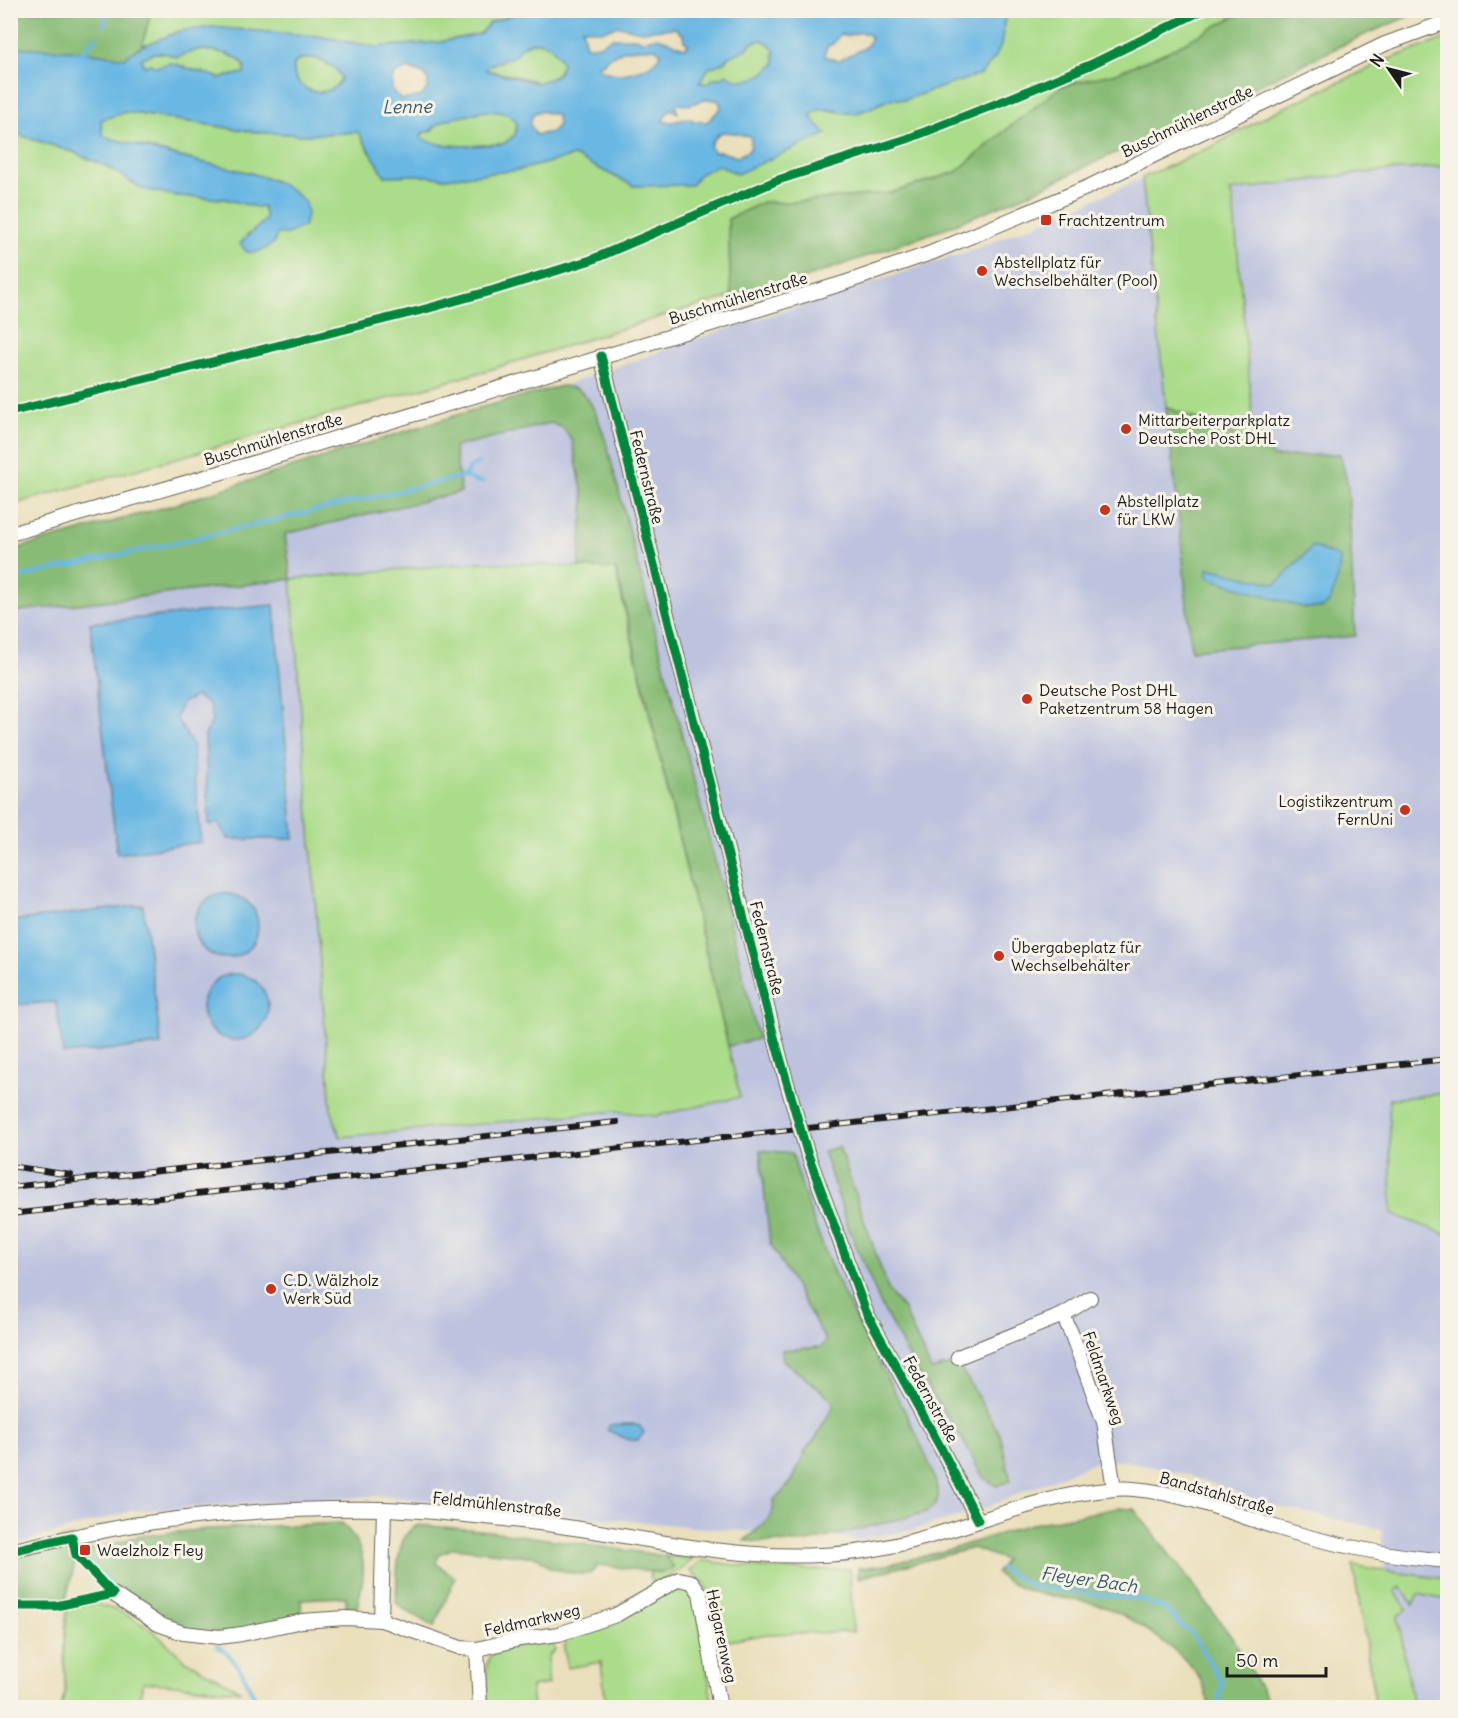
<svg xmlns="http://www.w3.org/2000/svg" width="1458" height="1718" font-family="Delius,sans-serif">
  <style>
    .industrial { fill: #bdc3de }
    .green { fill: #abdc8a; stroke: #647c53; stroke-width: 1.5 }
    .forest { fill: #88bc76; stroke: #526c49; stroke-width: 1.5 }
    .water { fill: #69b7e3; stroke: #426a80; stroke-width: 1.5; fill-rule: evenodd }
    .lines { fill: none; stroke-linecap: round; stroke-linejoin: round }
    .stream { stroke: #69b7e3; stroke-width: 4 }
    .minor-casing { stroke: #646054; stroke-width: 16 }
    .minor { stroke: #fff; stroke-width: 14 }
    .rail-casing { stroke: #1c1c1c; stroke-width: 6 }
    .rail { stroke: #f7f3e8; stroke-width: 4; stroke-dasharray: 11; stroke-linecap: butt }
    .minor-bridge-casing { stroke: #646054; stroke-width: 16; stroke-linecap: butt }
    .minor-bridge { stroke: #fff; stroke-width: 14 }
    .cycleway-casing { stroke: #f7f3e8; stroke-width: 13 }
    .cycleway { stroke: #00873e; stroke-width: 9 }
    .poi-dot { fill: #c8321e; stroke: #f7f3e8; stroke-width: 2 }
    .labels { text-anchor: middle; stroke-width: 6; stroke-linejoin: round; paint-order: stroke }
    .street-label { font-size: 16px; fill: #1c1c1c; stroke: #f7f3e8 }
    .poi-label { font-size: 16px; fill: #1c1c1c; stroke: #f7f3e8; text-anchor: start }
    .water-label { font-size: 18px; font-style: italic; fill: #3b5a6c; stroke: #f7f3e8 }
  </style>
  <rect width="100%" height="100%" fill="#f7f3e8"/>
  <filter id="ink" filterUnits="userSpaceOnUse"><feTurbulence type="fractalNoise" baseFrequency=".0167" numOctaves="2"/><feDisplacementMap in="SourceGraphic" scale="12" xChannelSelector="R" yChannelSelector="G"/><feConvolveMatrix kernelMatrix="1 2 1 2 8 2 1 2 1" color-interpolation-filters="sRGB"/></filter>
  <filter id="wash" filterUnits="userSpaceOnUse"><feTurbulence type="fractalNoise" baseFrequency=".008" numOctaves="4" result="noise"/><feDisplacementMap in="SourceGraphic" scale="24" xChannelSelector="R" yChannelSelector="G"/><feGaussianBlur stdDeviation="1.35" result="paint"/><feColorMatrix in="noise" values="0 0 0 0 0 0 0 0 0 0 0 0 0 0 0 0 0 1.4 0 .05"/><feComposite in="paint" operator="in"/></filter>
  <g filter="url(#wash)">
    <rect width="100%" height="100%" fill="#eadfbb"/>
    <!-- industrial -->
    <polygon class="industrial" points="1447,38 1447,1707 1407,1707 1385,1571 1381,1529 1270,1505 1188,1475 1122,1460 1096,1462 978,1511 912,1530 860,1539 703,1528 381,1496 131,1511 11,1546 11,550 176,504 479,408 562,386 702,337 975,249 1071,210 1213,146 1270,114 1392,58"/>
    <!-- green -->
    <g class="green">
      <polygon points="151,11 526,11 489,23 480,34 439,42 376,47 318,36 142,46"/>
      <path d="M1006 11H1246L1169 51 1116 73 1062 86 1007 129 956 172 891 193 794 202H763L728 219 731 297 679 311 492 369 11 505V134L19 135 73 152 106 166 143 189 178 196 225 199 256 207 263 206 266 218 259 228 246 236 266 249 276 181 251 173 216 166 102 136 101 120 126 112 255 132 305 135 358 132 385 176 417 175 445 178 518 170 574 156 634 186 700 174 718 165 826 134 810 116C825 101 841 118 858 112 907 94 954 68 1001 45Z"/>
      <polygon points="1447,38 1447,166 1361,173 1230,191 1233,201 1255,443 1166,407 1142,178 1213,146 1270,114 1392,58"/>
      <path d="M760 40 765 41 774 49V57L776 58C774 74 749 82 735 81 730 80 726 78 721 78 713 79 708 85 698 83L709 68 724 62 728 57 747 49 751 43Z"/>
      <path d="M534 42C550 42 556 50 562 63 557 78 551 79 537 83L533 80 486 70C490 62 525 44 534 42Z"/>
      <path d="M197 50C212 50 240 53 246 69L244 73 220 78 171 63 155 67 144 66 141 58 154 53H164L177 57Z"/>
      <path d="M315 58 337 69 341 78C334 100 290 96 294 64L300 59Z"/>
      <path d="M481 111C494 111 512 111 517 124L515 135 503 144C483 145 438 150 421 137L422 133 431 131C442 115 464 119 481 111Z"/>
      <polygon points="481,562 615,569 740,1097 655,1116 616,1111 340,1137 331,1109 291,579"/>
      <polygon points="1447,1093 1446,1196 1447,1235 1392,1214 1389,1099"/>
      <polygon points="665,1556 693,1559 682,1569 654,1586 649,1572 663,1573 673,1566"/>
      <path d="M702 1560C750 1569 801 1571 850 1569L853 1632 767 1634 717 1643 711 1600 705 1583 690 1571Z"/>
      <polygon points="1353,1565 1385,1571 1447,1579 1447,1600 1418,1594 1413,1604 1400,1587 1395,1591 1407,1610 1398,1616 1413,1707 1376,1707"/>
      <polygon points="679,1585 688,1588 695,1597 713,1707 606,1707 601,1662 568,1668 564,1650 566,1638"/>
      <polygon points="97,1604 121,1612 152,1630 185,1660 241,1691 143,1682 138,1707 61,1707 65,1690 64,1646 67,1607"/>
      <path d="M547 1642 552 1644 555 1650 548 1657V1684L531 1687 533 1707H488C482 1643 487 1650 547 1642Z"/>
    </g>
    <!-- forest -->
    <g class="forest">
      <polygon points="1246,10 1421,11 1364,35 1022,197 935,232 799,280 731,297 728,219 763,202 794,202 891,193 956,172 1007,129 1062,86 1116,73 1169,51"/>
      <polygon points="11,11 151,11 142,46 124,58 82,51 11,47"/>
      <path d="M562 386C566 387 572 387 576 389 593 395 603 433 608 449L727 908 758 1039 728 1046 616 569 579 567 584 500 572 440 563 428 551 423 454 447 461 492 285 534 291 579 11 612V550L176 504 479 408Z"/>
      <polygon points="1166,407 1255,443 1274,457 1340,454 1348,486 1355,636 1191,650 1180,528"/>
      <polygon points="839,1147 889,1292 903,1308 931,1370 958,1363 1000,1434 1011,1481 996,1486 983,1477 962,1439 916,1370 881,1305 849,1229 823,1151"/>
      <path d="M760 1150 792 1153C808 1211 831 1273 860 1327 880 1365 901 1402 919 1440 926 1456 935 1475 938 1492 939 1503 933 1508 924 1513L808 1542 795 1543 744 1541C755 1530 778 1518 773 1500L782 1493 792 1481 807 1448 815 1439 834 1405 830 1398 783 1360 782 1350 821 1347 826 1341 770 1243Z"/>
      <path d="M1118 1508 1134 1509 1178 1565 1235 1642 1271 1707H1210C1207 1699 1205 1689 1201 1681 1188 1654 1128 1614 1099 1605 1064 1595 1025 1599 996 1573L1005 1560 973 1548 858 1578V1568L887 1565 952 1549 1027 1525Z"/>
      <path d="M342 1523C370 1553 365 1571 357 1608H346V1597L301 1599 302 1621 242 1634 183 1633 113 1594 77 1555 66 1599 11 1602 10 1551 72 1537 77 1554 140 1536 208 1529Z"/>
      <path d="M418 1525 491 1531 665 1556 674 1567 663 1573 599 1565 590 1574H577L550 1568 538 1557 454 1548 439 1554 436 1563 455 1578 434 1627 402 1608 396 1602C398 1579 393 1535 418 1525Z"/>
    </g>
    <!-- water -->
    <g class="water">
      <path d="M526 10H913L920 13 932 10 1006 11 1001 45 995 58 981 74 904 100C884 95 873 111 855 113 839 116 823 101 810 116L826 134 737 174 718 165 700 174 691 185 634 186 574 156 519 170 445 178 417 175 385 176 358 132 305 135 255 132 126 112 101 120 103 136C132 144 162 153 192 160 225 168 279 174 303 200 309 208 307 217 304 226L287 234H277L274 243C266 249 258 254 247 252L240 244C247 234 258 228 266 219L263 206 256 207 225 199 178 196 143 189 106 166 73 152 19 135 11 134V47L82 51 124 58 142 46 180 31 212 27 318 36 376 47 439 42 480 34 489 23ZM619 26 642 31 675 28 683 35 684 41 689 45 684 48 658 37 642 41 636 38H612C602 44 598 47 586 46L582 28 600 31ZM861 32 868 34 871 39C865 53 849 52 839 61L825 56 826 48 834 43 840 34 846 36ZM760 40 765 41 774 49 775 64C761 77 745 87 726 74L722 78H713L709 83H699L709 68 724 62 728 57 747 49 751 43ZM534 42C551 42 555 51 562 63L559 73 552 78 537 83 486 70 490 65 515 56C519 47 525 44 534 42ZM655 48 661 53C654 69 622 78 607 72 604 71 601 69 598 68L597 66 604 63 607 58 625 50ZM197 50C210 50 250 54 244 73L220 78 171 63 155 67 151 64 144 66 141 59 154 53H164L177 57ZM315 58C327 62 336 66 341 78 334 101 290 95 294 64L300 59ZM408 68 425 75 428 80V87L422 96 403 100C388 90 392 89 393 74ZM708 99 719 101 721 108 707 122 693 121 690 118 672 122H663L665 116 671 109 678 113 675 105 680 104C690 107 698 101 708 99ZM481 111C494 111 512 111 517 124L515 135 503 144C483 145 439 150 421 137L422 133 431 131C442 115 464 119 481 111ZM540 111 557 115 558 125 552 132 536 135 530 124 533 114ZM723 132 735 133 751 137 750 150 737 157 722 152H714L710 146C713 139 716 135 723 132Z"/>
      <polygon points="1313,546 1340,558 1338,577 1330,602 1322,608 1305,608 1208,578 1208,568 1276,584"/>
      <polygon points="274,605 294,839 228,839 218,823 209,825 205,736 212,721 210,705 196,696 182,703 176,718 192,744 201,842 117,854 90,623"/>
      <circle cx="226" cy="926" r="32"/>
      <polygon points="143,905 161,1045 63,1054 56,1002 11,1005 11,921"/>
      <circle cx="235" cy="1007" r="33"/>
      <polygon points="632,1424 639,1426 644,1432 638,1440 629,1440 607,1430 610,1425"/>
    </g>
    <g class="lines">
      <!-- stream -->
      <g class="stream">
        <polyline points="103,25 109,10"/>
        <polyline points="81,54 96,37"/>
        <polyline points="464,476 477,482 482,482"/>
        <polyline points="10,579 188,540 464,476 470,468 478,462"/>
        <polyline points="90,1562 96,1571 110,1582"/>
        <polyline points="1000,1568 1034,1587 1139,1599 1164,1608 1184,1628 1189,1630 1222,1682 1219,1697 1222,1708"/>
        <path d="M217 1646C239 1659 249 1685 259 1708"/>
      </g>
    </g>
  </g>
  <g filter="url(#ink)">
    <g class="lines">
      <!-- minor casing -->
      <g class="minor-casing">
        <g id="minor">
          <polyline points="601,356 784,1073"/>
          <polyline points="10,534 267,459 701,327 844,283 931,253 1086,188 1385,44 1448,21"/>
          <polyline points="807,1152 866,1312 942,1450 978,1520"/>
          <polyline points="1063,1315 1090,1298"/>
          <polyline points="958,1357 1063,1315 1072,1335 1104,1422 1114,1489"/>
          <path d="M10 1551C53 1541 96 1531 140 1524 219 1512 301 1508 382 1509 428 1510 475 1516 521 1521 620 1531 719 1560 819 1555 856 1554 892 1547 927 1537 984 1521 1038 1498 1097 1491 1109 1490 1121 1487 1134 1489 1183 1493 1228 1512 1275 1527 1331 1545 1389 1556 1448 1561"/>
          <polyline points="113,1594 158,1624 183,1633 219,1637 242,1634 302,1621 345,1618 381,1620 461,1648 477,1649 520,1639 559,1634 616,1615 679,1579 692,1582 700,1593 720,1708"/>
          <polyline points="381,1620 384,1509"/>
          <polyline points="477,1649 480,1708"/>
        </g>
      </g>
      <!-- minor -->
      <use href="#minor" class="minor"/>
      <!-- rail casing -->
      <g class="rail-casing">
        <g id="rail">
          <polyline points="10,1166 71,1175"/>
          <polyline points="10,1187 617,1122"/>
          <polyline points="10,1214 1448,1059"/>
        </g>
      </g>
      <!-- rail -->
      <use href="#rail" class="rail"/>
      <!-- minor-bridge casing -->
      <g class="minor-bridge-casing">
        <polyline id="minor-bridge" points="784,1073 807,1152"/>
      </g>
      <!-- minor-bridge -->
      <use href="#minor-bridge" class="minor-bridge"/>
      <!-- cycleway casing -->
      <g class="cycleway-casing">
        <g id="cycleway">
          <polyline points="601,356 774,1037 807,1152 866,1312 942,1450 978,1520"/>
          <polyline points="10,412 422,310 494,290 591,260 778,180 907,139 1011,98 1090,65 1203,10"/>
          <polyline points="10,1551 72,1537 76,1555 113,1594"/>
          <polyline points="10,1606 56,1606 113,1594"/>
        </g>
      </g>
      <!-- cycleway -->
      <use href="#cycleway" class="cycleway"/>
    </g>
  </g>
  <!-- markers -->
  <g class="poi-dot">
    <rect x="1040" y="214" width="12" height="12" rx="3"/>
    <circle cx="982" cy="271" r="6"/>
    <circle cx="1126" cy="429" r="6"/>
    <circle cx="1105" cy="510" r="6"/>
    <circle cx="1027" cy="699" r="6"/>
    <circle cx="1405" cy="810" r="6"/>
    <circle cx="999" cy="956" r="6"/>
    <circle cx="271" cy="1289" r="6"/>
    <rect x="79" y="1544" width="12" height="12" rx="3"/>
  </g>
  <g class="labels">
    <!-- street labels -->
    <g class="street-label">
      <text transform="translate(1187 121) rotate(-26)" y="6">Buschmühlenstraße</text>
      <text transform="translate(738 298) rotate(-17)" y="6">Buschmühlenstraße</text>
      <text transform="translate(273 439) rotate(-17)" y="6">Buschmühlenstraße</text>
      <text transform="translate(647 477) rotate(76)" y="6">Federnstraße</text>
      <text transform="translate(767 948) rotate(76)" y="6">Federnstraße</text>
      <text transform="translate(1104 1378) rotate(71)" y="6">Feldmarkweg</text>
      <text transform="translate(931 1399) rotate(61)" y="6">Federnstraße</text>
      <text transform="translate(1217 1493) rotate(16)" y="6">Bandstahlstraße</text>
      <text transform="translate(497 1504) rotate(6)" y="6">Feldmühlenstraße</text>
      <text transform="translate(532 1620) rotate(-13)" y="6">Feldmarkweg</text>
      <text transform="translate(722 1636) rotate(78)" y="6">Heigarenweg</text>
    </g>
    <!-- poi labels -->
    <g class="poi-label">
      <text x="1058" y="226">Frachtzentrum</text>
      <text x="994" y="268">Abstellplatz für<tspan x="994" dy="18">Wechselbehälter (Pool)</tspan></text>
      <text x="1138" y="426">Mittarbeiterparkplatz<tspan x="1138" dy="18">Deutsche Post DHL</tspan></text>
      <text x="1117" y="507">Abstellplatz<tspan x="1117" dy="18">für LKW</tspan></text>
      <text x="1039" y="696">Deutsche Post DHL<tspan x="1039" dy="18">Paketzentrum 58 Hagen</tspan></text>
      <text x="1393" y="807" text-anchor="end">Logistikzentrum<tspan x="1393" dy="18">FernUni</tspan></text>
      <text x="1011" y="953">Übergabeplatz für<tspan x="1011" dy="18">Wechselbehälter</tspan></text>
      <text x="283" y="1286">C.D. Wälzholz<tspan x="283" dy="18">Werk Süd</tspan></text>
      <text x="97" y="1556">Waelzholz Fley</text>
    </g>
    <!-- water labels -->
    <g class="water-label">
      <text transform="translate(407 107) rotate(-1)" y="6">Lenne</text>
      <text transform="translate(1089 1580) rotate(8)" y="6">Fleyer Bach</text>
    </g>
  </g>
  <!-- margin -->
  <rect width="1458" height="1718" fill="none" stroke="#f7f3e8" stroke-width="36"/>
  <!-- north arrow -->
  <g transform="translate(1389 69) rotate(305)" stroke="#f7f3e8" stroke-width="4.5" paint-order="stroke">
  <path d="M0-4.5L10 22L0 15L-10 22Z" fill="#1c1c1c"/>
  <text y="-9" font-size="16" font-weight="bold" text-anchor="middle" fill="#1c1c1c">N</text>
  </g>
  <!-- scale -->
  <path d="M1227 1667v9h99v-9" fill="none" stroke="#1c1c1c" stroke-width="3"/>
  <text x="1236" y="1667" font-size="18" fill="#1c1c1c" stroke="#f7f3e8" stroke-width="4.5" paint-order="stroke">50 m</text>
</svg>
